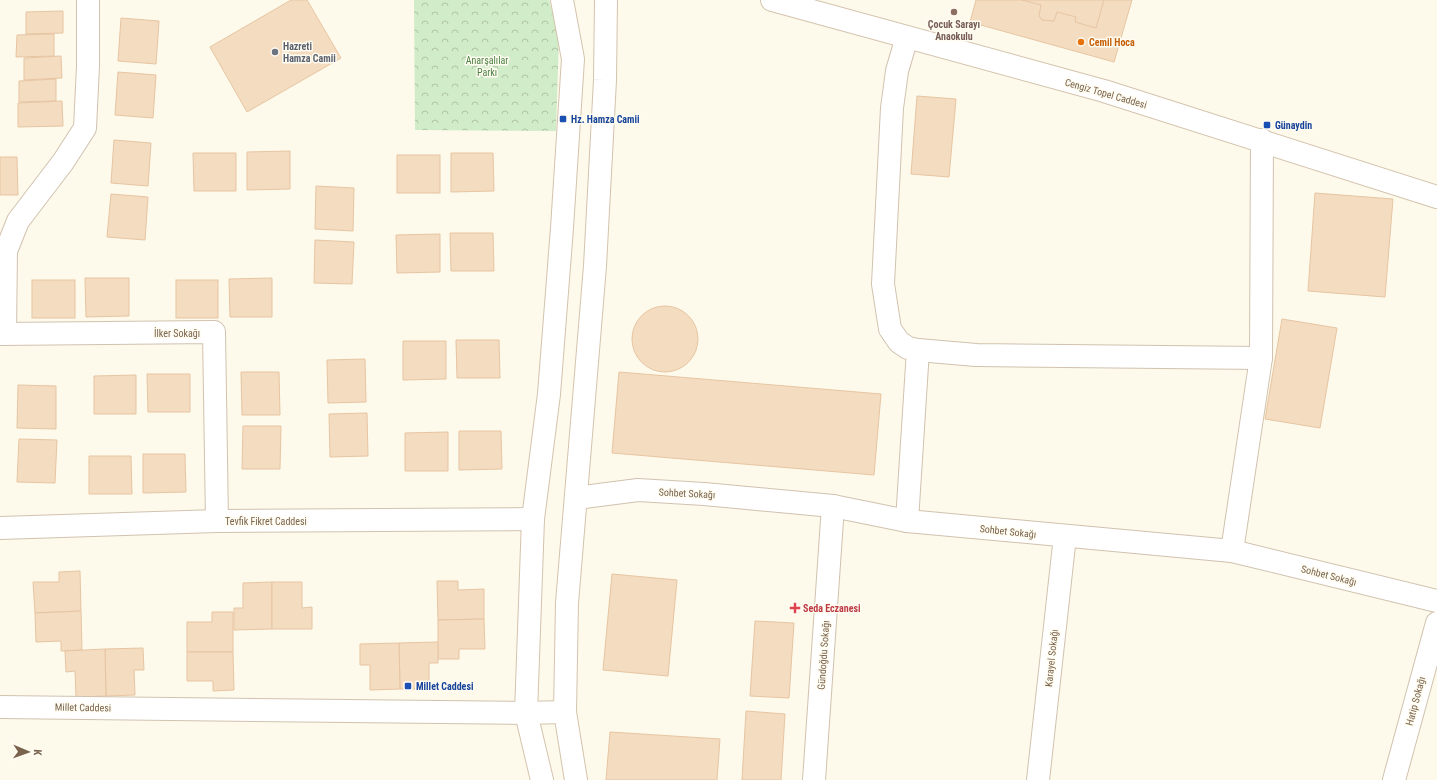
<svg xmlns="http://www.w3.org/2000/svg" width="1437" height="780" font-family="'Roboto Condensed',sans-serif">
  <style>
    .park { fill: url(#park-crowns) }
    .building { fill: #f4dcc1; stroke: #e7c5a1 }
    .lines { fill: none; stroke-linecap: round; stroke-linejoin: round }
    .street-casing { stroke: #d1c2af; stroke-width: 24 }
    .secondary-casing { stroke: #d4c3ad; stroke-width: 24 }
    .street { stroke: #fff; stroke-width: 22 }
    .secondary { stroke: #fff; stroke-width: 22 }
    .education-dot { fill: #8d6e63; stroke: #fffcf2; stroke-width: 1.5 }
    .food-dot { fill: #e8710a; stroke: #fffcf2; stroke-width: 1.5 }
    .worship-dot { fill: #6b7280; stroke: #fffcf2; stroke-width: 1.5 }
    .transit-dot { fill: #1a4fb4; stroke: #fffcf2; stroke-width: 1.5 }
    .health-dot { fill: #e0444e; stroke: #fffcf2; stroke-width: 1.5 }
    .labels { text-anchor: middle; stroke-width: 3; stroke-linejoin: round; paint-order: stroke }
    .education-label { font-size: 10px; font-weight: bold; fill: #785e54; stroke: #fffcf2 }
    .food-label { font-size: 10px; font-weight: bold; fill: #c56008; stroke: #fffcf2; text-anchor: start }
    .worship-label { font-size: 10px; font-weight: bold; fill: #5b616d; stroke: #fffcf2; text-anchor: start }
    .park-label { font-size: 10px; fill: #4c8043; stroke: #fffcf2 }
    .street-label { font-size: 10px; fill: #7a634c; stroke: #fffcf2 }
    .transit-label { font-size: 10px; font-weight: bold; fill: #164399; stroke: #fffcf2; text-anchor: start }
    .health-label { font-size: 10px; font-weight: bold; fill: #be3a42; stroke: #fffcf2; text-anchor: start }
  </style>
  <defs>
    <pattern id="park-crowns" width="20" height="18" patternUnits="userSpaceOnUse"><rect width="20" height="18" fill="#d1ecc8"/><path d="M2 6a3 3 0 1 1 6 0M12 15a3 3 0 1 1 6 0" fill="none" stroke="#afc3a5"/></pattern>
  </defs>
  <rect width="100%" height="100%" fill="#fdf9eb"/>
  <!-- park -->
  <polygon class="park" points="414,0 549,0 559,36 556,131 415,130"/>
  <!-- building -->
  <g class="building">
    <polygon points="291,0 307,0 341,58 247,112 210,47"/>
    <polygon points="976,0 1132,0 1114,62 970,22"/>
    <polygon points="1022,0 1104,0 1096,28 1075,22 1076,17 1057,12 1054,21 1042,20 1039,16 1041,5"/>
    <polygon points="63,11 63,33 26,34 26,12"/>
    <polygon points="121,18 159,21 156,64 118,61"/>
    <polygon points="54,34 54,56 16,57 17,35"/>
    <polygon points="61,56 62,78 24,80 24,58"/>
    <polygon points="118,72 156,75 153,118 115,115"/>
    <polygon points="56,79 56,101 19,102 19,81"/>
    <polygon points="917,96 956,99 949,177 911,174"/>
    <polygon points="62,101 63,126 18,127 18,103"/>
    <polygon points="114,140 151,143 148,186 111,183"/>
    <polygon points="290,151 290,189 247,190 247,152"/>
    <polygon points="193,153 236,153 236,191 194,191"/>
    <polygon points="451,153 493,153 494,191 451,192"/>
    <rect x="397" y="155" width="43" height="38"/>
    <polygon points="0,157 17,157 18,195 0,195"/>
    <polygon points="316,186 354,188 353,231 315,229"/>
    <polygon points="1315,193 1393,199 1385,297 1308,291"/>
    <polygon points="111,194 148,197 145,240 107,237"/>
    <polygon points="450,233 493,233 494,271 451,271"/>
    <polygon points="440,234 440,272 397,273 396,235"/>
    <polygon points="315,240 354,242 352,284 314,283"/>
    <polygon points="85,278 129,278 129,316 86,317"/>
    <polygon points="272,278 272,317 230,317 229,279"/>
    <rect x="32" y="280" width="43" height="38"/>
    <rect x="176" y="280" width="42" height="38"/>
    <circle cx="665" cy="339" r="33"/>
    <polygon points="1282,319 1337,328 1320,428 1265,419"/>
    <polygon points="456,340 499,340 500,378 457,378"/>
    <polygon points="403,341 446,341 446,379 403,380"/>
    <polygon points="365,359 366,402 328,403 327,360"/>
    <polygon points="241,372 279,372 280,415 242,415"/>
    <polygon points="619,372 881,394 874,475 612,453"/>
    <polygon points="147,374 190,374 190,412 148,412"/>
    <polygon points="136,375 136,414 94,414 94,376"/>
    <polygon points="18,385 56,386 56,429 17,428"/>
    <polygon points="367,413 368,456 330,457 329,414"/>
    <polygon points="243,426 281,426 280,469 242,469"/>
    <polygon points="459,431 501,431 502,469 459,470"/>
    <polygon points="448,432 448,471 405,471 405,433"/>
    <polygon points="19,439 57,440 55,483 17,482"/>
    <polygon points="143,454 185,454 186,492 143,493"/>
    <polygon points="89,456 131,456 132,494 89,494"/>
    <polygon points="80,571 81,611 35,613 33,582 59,582 59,572"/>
    <polygon points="612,574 677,580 668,676 603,670"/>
    <polygon points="437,581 458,581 458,590 484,589 484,619 438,620"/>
    <polygon points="272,582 272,629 234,630 234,608 243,608 243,583"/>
    <polygon points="272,582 302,582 302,608 312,607 312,629 272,629"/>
    <polygon points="81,611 82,650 61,651 61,641 36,642 35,613"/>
    <polygon points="212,612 233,612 233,652 187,652 187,622 212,622"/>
    <polygon points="484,619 485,649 459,649 459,659 438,659 438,620"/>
    <polygon points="755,621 794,623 789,698 750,696"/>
    <polygon points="438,642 438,663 429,663 429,689 400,689 399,643"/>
    <polygon points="399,643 400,689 370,690 370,665 360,665 360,644"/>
    <polygon points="143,648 144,670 134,670 135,695 106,696 105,649"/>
    <polygon points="105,649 106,696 76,697 75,671 66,672 65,651"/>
    <polygon points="187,652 233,652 234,690 213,691 213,681 187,681"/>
    <polygon points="746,711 785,714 781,780 742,780"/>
    <polygon points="610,732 720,739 717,780 606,780"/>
  </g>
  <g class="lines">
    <!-- street casing -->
    <g class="street-casing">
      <g id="street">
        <polyline points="907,37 897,71 892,108 883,284 890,329 899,342 908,348 918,350 976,355 1261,358"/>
        <polyline points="0,334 214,332 217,521"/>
        <polyline points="5,334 6,251 18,221 63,162 85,128 88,66 88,0"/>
        <polyline points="576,498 638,490 704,494 833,506 907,521 1232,551 1437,601"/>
        <polyline points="907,521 918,350"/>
        <polyline points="0,528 217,521 533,519"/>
        <polyline points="1232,551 1261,358 1262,140"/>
        <polyline points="0,707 526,713"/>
        <polyline points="814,780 833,506"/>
        <polyline points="1038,780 1065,536"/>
        <polyline points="1394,780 1437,623"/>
      </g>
    </g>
    <!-- secondary casing -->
    <g class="secondary-casing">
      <g id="secondary">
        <polyline points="772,0 1104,91 1437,197"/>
        <polyline points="526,713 565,712"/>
        <polyline points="542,780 526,713 533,519 549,394 562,228 573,59 562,0"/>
        <polyline points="576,780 565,712 567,603 595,266 605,80 606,0"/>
      </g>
    </g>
    <!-- street -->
    <use href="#street" class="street"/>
    <!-- secondary -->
    <use href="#secondary" class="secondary"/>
  </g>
  <!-- markers -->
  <circle class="education-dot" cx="954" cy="12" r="4"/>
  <circle class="food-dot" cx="1081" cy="42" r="4"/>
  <circle class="worship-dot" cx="275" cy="52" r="4"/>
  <g class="transit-dot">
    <rect x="559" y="115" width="8" height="8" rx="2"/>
    <rect x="1263" y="121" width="8" height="8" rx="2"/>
    <rect x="404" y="682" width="8" height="8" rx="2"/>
  </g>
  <path class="health-dot" d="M793 602h4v4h4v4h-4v4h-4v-4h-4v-4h4z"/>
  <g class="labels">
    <!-- education labels -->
    <g class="education-label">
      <text x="954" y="28">Çocuk Sarayı<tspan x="954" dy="12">Anaokulu</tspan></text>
    </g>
    <!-- food labels -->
    <g class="food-label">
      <text x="1089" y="46">Cemil Hoca</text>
    </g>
    <!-- worship labels -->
    <g class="worship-label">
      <text x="283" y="50">Hazreti<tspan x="283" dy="12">Hamza Camii</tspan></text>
    </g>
    <!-- park labels -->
    <g class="park-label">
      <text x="487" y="64">Anarşalılar<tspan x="487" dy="12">Parkı</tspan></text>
    </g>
    <!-- street labels -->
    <g class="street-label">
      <text transform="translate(1106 93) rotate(16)" y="4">Cengiz Topel Caddesi</text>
      <text x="177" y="337">İlker Sokağı</text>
      <text transform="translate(687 493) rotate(3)" y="4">Sohbet Sokağı</text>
      <text x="266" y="525">Tevfik Fikret Caddesi</text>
      <text transform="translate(1008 531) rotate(6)" y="4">Sohbet Sokağı</text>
      <text transform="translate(1329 575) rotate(14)" y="4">Sohbet Sokağı</text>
      <text transform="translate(823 655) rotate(-86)" y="4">Gündoğdu Sokağı</text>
      <text transform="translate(1051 658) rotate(-84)" y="4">Karayel Sokağı</text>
      <text transform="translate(1415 701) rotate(-75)" y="4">Hatip Sokağı</text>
      <text transform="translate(83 707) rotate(1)" y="4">Millet Caddesi</text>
    </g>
    <!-- transit labels -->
    <g class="transit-label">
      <text x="571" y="123">Hz. Hamza Camii</text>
      <text x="1275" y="129">Günaydin</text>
      <text x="416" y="690">Millet Caddesi</text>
    </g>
    <!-- health labels -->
    <g class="health-label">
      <text x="803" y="612">Seda Eczanesi</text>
    </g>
  </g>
  <!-- north arrow -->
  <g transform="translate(28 752) rotate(92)" stroke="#fffcf2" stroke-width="3" paint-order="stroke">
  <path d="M0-3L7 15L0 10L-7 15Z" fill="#7a634c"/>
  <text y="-6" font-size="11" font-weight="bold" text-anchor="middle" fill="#7a634c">K</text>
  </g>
</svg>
